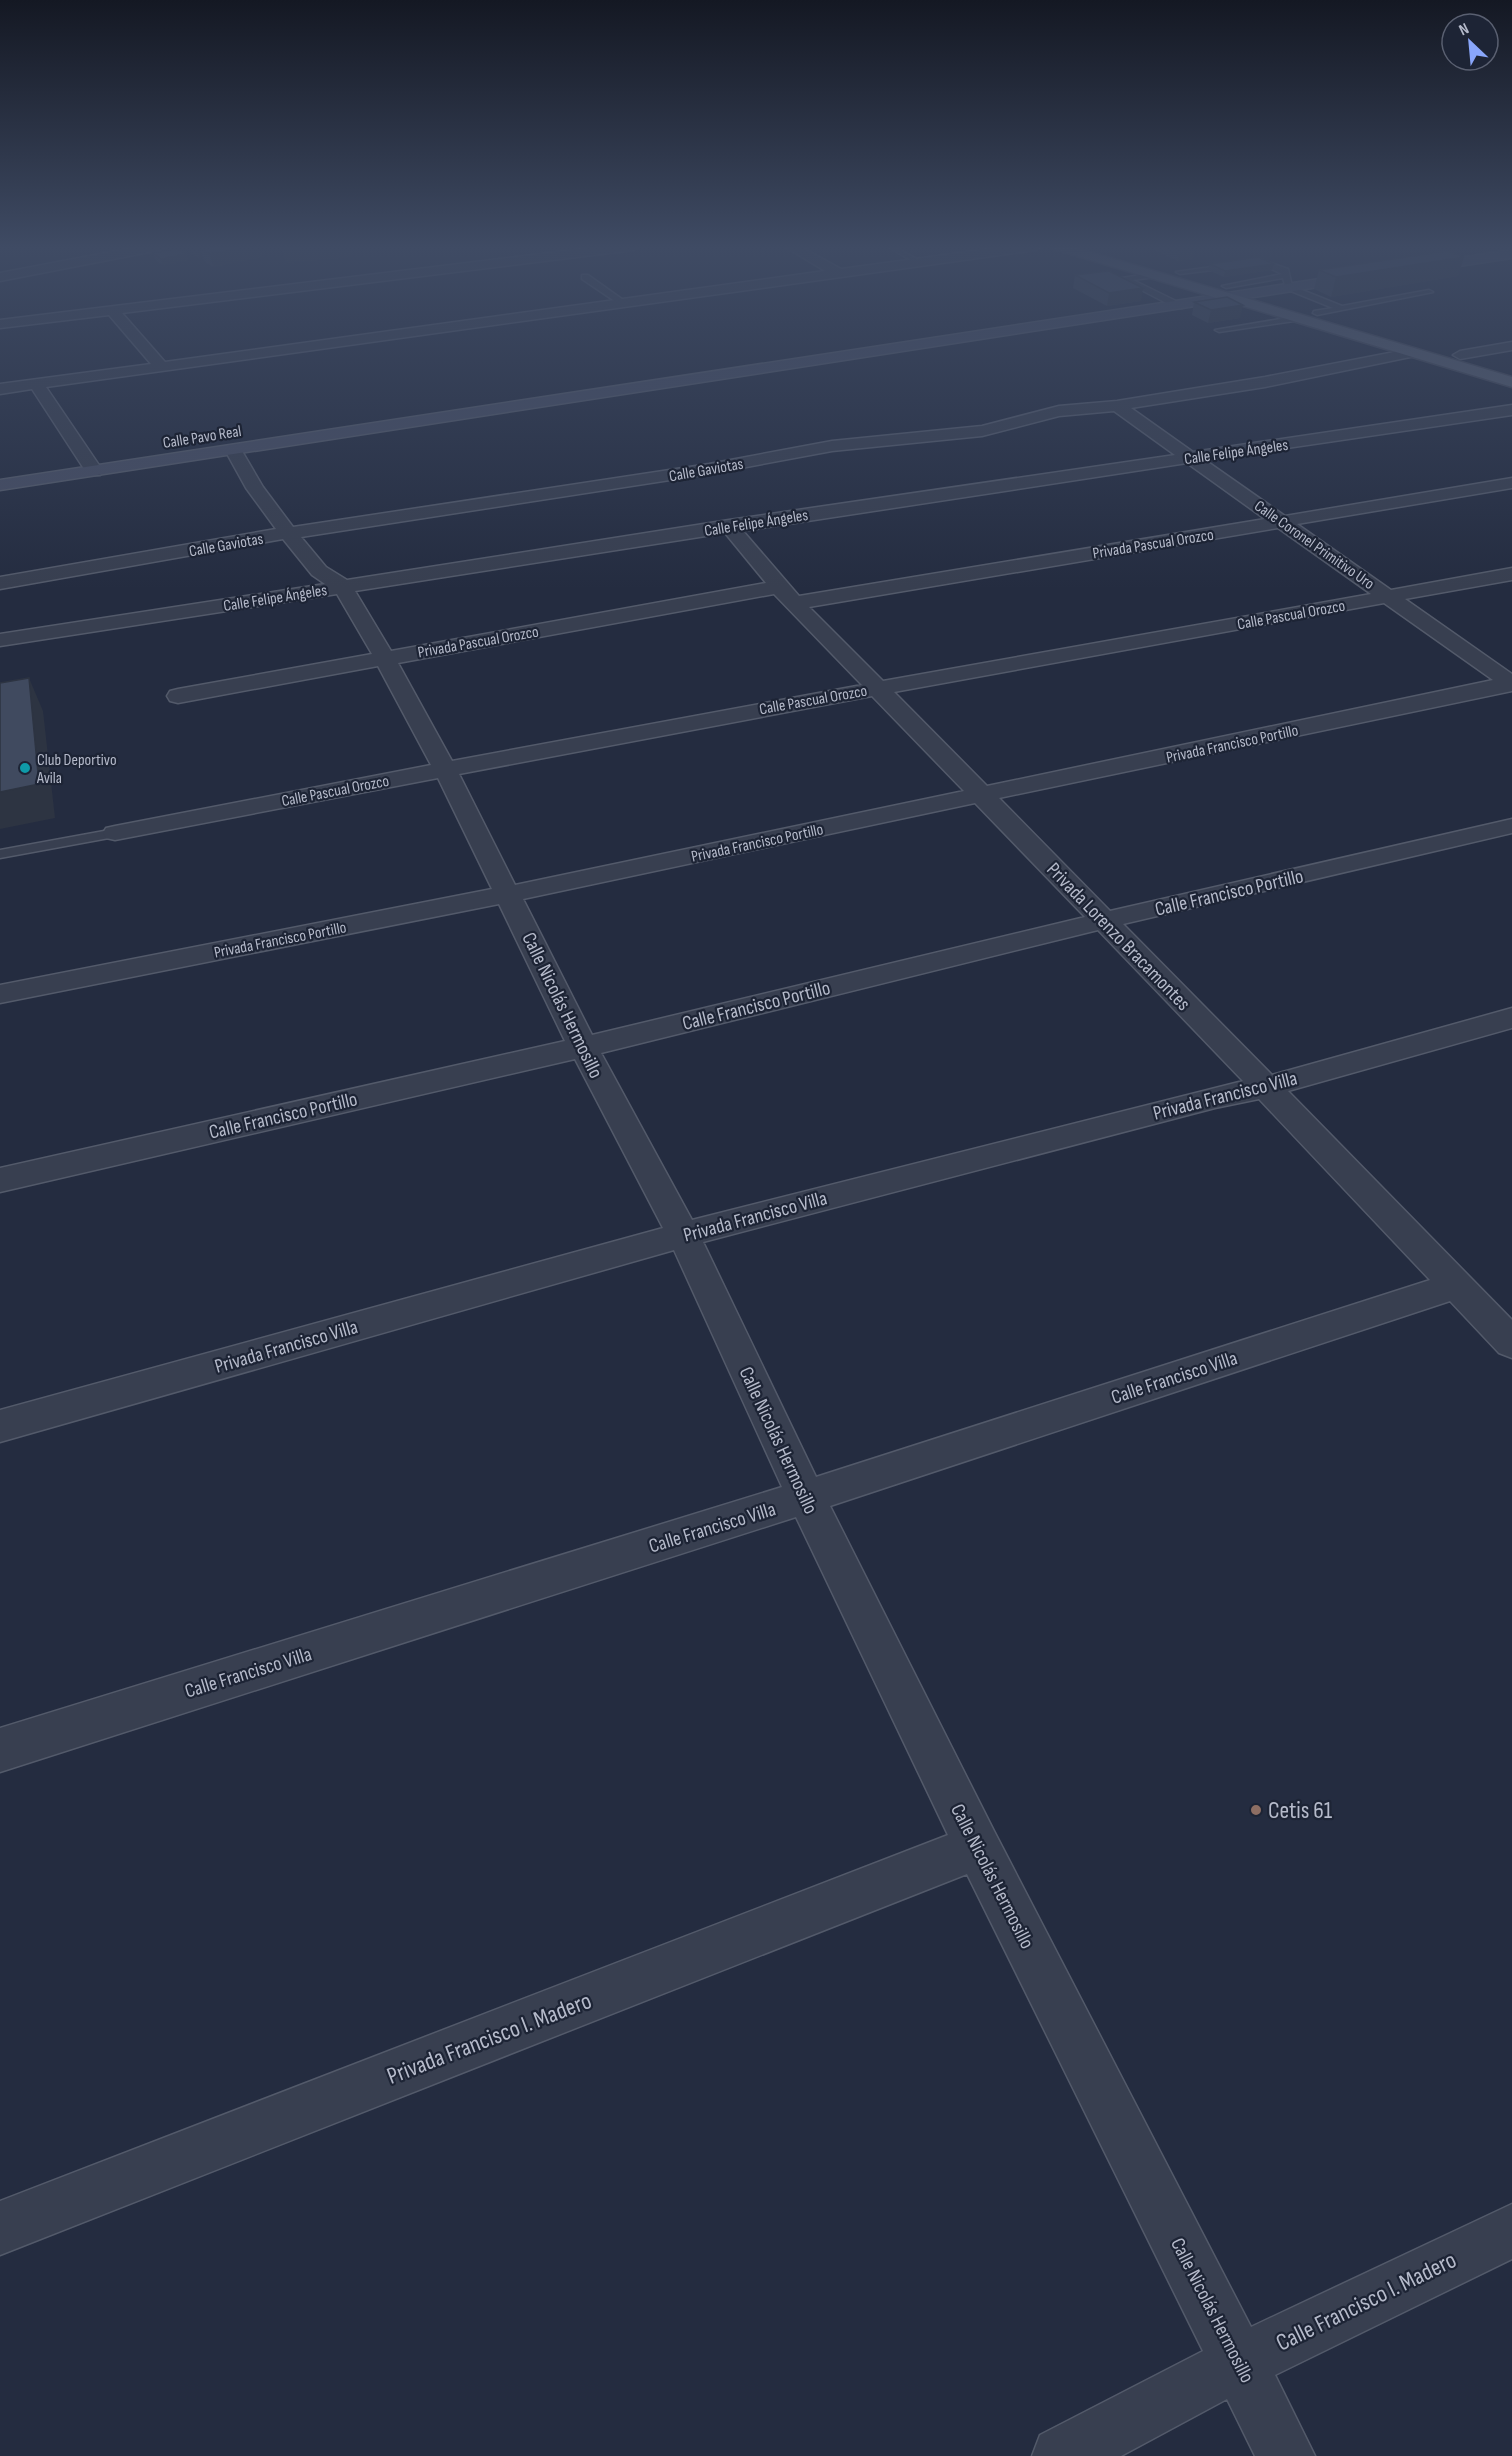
<svg xmlns="http://www.w3.org/2000/svg" width="1512" height="2456" font-family="'Sofia Sans Condensed',sans-serif">
  <style>
    .lines { fill: none; stroke-linecap: round; stroke-linejoin: round }
    .lane-casing { stroke: #535a6a; stroke-width: 3 }
    .street-casing { stroke: #535a6a; stroke-width: 3 }
    .secondary-casing { stroke: #535a6a; stroke-width: 3 }
    .primary-casing { stroke: #424859; stroke-width: 3 }
    .lane { fill: #383f50; fill-rule: evenodd }
    .street { fill: #383f50; fill-rule: evenodd }
    .secondary { fill: #464d63; fill-rule: evenodd }
    .primary { fill: #565e70; fill-rule: evenodd }
    .wall { fill: #374052 }
    .shaded-wall { fill: #2d3442 }
    .building { fill: #404a5f; stroke: #2d3442; stroke-width: 1.5 }
    .culture-dot { fill: #0f9aa8; stroke: #1d2435; stroke-width: 2 }
    .education-dot { fill: #8d6e63; stroke: #1d2435; stroke-width: 2 }
    .labels { text-anchor: middle; stroke-width: 4.5; stroke-linejoin: round; paint-order: stroke }
    .far-street-label { font-size: 16px; fill: #b5baca; stroke: #1d2435 }
    .far-poi-label { font-size: 16px; fill: #b5baca; stroke: #1d2435; text-anchor: start }
    .street-label { font-size: 20px; fill: #b5baca; stroke: #1d2435 }
    .near-poi-label { font-size: 24px; fill: #b5baca; stroke: #1d2435; text-anchor: start }
    .near-street-label { font-size: 24px; fill: #b5baca; stroke: #1d2435 }
  </style>
  <rect width="100%" height="100%" fill="#242c40"/>
  <g class="lines">
    <!-- lane casing -->
    <g class="lane-casing">
      <g id="lane">
        <polygon points="886,246 893,246 922,262 916,263"/>
        <polygon points="1262,260 1288,269 1292,286 1342,306 1429,290 1433,292 1317,315 1313,313 1314,311 1333,308 1286,289 1283,278 1226,288 1222,286 1282,274 1261,264 1180,274 1176,272"/>
        <polygon points="1152,273 1155,277 1133,280 1182,304 1182,308 1176,308 1124,281 1103,284 1099,282"/>
        <polygon points="582,275 588,275 626,302 619,304 582,279"/>
        <polygon points="1298,316 1301,316 1301,320 1219,332 1215,330"/>
        <polygon points="115,829 120,830 122,833 120,836 0,858 0,850"/>
      </g>
    </g>
    <!-- street casing -->
    <g class="street-casing">
      <g id="street">
        <polygon points="142,246 166,246 160,250 0,281 0,273"/>
        <polygon points="606,246 640,246 634,250 122,313 165,362 825,271 784,246 799,246 841,269 1011,246 1042,246 1036,250 46,387 103,471 100,475 88,475 32,389 0,394 0,384 151,364 109,315 0,328 0,320"/>
        <polygon points="1512,342 1512,350 1460,359 1453,355 1460,351"/>
        <path d="M1410 349 1417 353 1415 356 1265 387 1131 408 1193 452 1512 405V415L1205 460 1285 516 1512 478V488L1297 524 1391 590 1512 568V580L1405 599 1512 674V691L999 798 1110 911 1512 819V833L1123 924 1272 1075 1512 1008V1028L1288 1091 1512 1320V1358L1499 1353 1450 1301 830 1506 994 1831 1251 2327 1512 2204V2259L1275 2375 1315 2456H1255L1227 2399 1121 2456H1032L1040 2435 1203 2351 967 1874 0 2255V2201L948 1835 796 1517 0 1772V1728L782 1487 674 1250 0 1442V1410L663 1228 575 1059 0 1192V1168L565 1041 499 904 0 1003V985L492 889 438 778 115 840 106 838 103 833 106 828 115 826 431 765 378 666 178 703 170 701 167 696 170 691 178 689 372 654 337 594 0 646V634L325 584 312 575 283 539 0 589V577L276 529 246 488 225 450 233 445 239 446 263 487 293 527 709 464 832 441 982 426 1059 406 1117 401 1265 377ZM1114 411 1175 455 729 520 347 580 326 567 301 537 709 474 832 451 982 436 1059 416ZM1187 463 1265 519 799 596 743 531ZM1278 528 1371 594 883 681 809 607ZM725 533 766 583 391 651 355 591ZM774 594 862 685 452 761 398 663ZM1384 603 1493 680 987 786 894 692ZM872 696 964 791 515 885 459 774ZM975 803 1085 917 592 1035 523 899ZM1098 930 1243 1081 692 1220 601 1053ZM1259 1099 1430 1280 816 1477 703 1242 1215 1108Z"/>
      </g>
    </g>
    <!-- secondary casing -->
    <g class="secondary-casing">
      <g id="secondary">
        <polygon points="1512,250 1512,258 1419,272 1412,268 1419,264"/>
        <polygon points="1359,273 1364,274 1366,277 1364,280 0,490 0,480"/>
      </g>
    </g>
    <!-- primary casing -->
    <g class="primary-casing">
      <polygon id="primary" points="1052,246 1070,246 1512,377 1512,387 1054,249"/>
    </g>
    <!-- lane -->
    <use href="#lane" class="lane"/>
    <!-- street -->
    <use href="#street" class="street"/>
    <!-- secondary -->
    <use href="#secondary" class="secondary"/>
    <!-- primary -->
    <use href="#primary" class="primary"/>
  </g>
  <!-- wall -->
  <g class="wall">
    <polygon points="189,246 260,246 262,257 213,267 204,261 203,257 199,258 191,253"/>
    <polygon points="273,246 349,246 351,257 286,263 282,248 275,249"/>
    <polygon points="1144,246 1194,246 1193,259 1178,261"/>
    <polygon points="153,253 188,260 162,265 155,259"/>
    <polygon points="1464,257 1458,276 1331,297 1314,289 1319,270"/>
    <polygon points="1210,264 1272,270 1224,277 1208,270"/>
    <polygon points="1075,275 1141,301 1107,306 1073,288"/>
    <polygon points="1194,302 1240,318 1208,323 1192,315"/>
  </g>
  <!-- shaded-wall -->
  <g class="shaded-wall">
    <polygon points="196,246 260,246 262,257 213,267 210,254 201,249 203,257 199,258"/>
    <polygon points="274,246 281,246 282,248 275,249"/>
    <polygon points="335,246 349,246 351,257 286,263 283,251"/>
    <polygon points="1196,247 1193,259 1178,261 1180,249"/>
    <polygon points="186,254 188,260 162,265 161,259"/>
    <polygon points="1464,257 1458,276 1331,297 1336,277"/>
    <polygon points="1274,264 1272,270 1224,277 1225,271"/>
    <polygon points="1143,288 1141,301 1107,306 1109,293"/>
    <polygon points="1243,305 1240,318 1208,323 1211,310"/>
    <polygon points="29,678 43,711 55,818 0,829 0,792"/>
  </g>
  <!-- building -->
  <g class="building">
    <polygon points="217,246 254,246 210,254 201,249"/>
    <polygon points="281,246 335,246 283,251"/>
    <polygon points="1173,246 1194,246 1196,247 1180,249"/>
    <polygon points="178,249 186,254 161,259 153,253"/>
    <polygon points="1447,251 1464,257 1336,277 1319,270"/>
    <polygon points="1258,257 1274,264 1225,271 1210,264"/>
    <polygon points="1109,271 1143,288 1109,293 1075,275"/>
    <polygon points="1227,297 1243,305 1211,310 1194,302"/>
    <polygon points="29,678 39,784 0,792 0,683"/>
  </g>
  <!-- sky -->
  <linearGradient id="sky" x2="0" y2="1"><stop stop-color="#141823"/><stop offset="0.42" stop-color="#3f4b64"/><stop offset="1" stop-color="#3f4b64" stop-opacity="0"/></linearGradient>
  <rect width="1512" height="589" fill="url(#sky)"/>
  <!-- markers -->
  <circle class="culture-dot" cx="25" cy="768" r="6"/>
  <circle class="education-dot" cx="1256" cy="1810" r="6"/>
  <g class="labels">
    <!-- far-street labels -->
    <g class="far-street-label">
      <text transform="translate(202 436) rotate(-9)" y="6">Calle Pavo Real</text>
      <text transform="translate(1236 451) rotate(-8)" y="6">Calle Felipe Ángeles</text>
      <text transform="translate(706 469) rotate(-10)" y="6">Calle Gaviotas</text>
      <text transform="translate(756 522) rotate(-9)" y="6">Calle Felipe Ángeles</text>
      <text transform="translate(1153 543) rotate(-9)" y="6">Privada Pascual Orozco</text>
      <text transform="translate(226 544) rotate(-10)" y="6">Calle Gaviotas</text>
      <text transform="translate(1315 544) rotate(35)" y="6">Calle Coronel Primitivo Uro</text>
      <text transform="translate(275 597) rotate(-9)" y="6">Calle Felipe Ángeles</text>
      <text transform="translate(1291 614) rotate(-10)" y="6">Calle Pascual Orozco</text>
      <text transform="translate(478 641) rotate(-10)" y="6">Privada Pascual Orozco</text>
      <text transform="translate(813 699) rotate(-10)" y="6">Calle Pascual Orozco</text>
      <text transform="translate(1232 743) rotate(-12)" y="6">Privada Francisco Portillo</text>
      <text transform="translate(335 790) rotate(-11)" y="6">Calle Pascual Orozco</text>
      <text transform="translate(757 842) rotate(-12)" y="6">Privada Francisco Portillo</text>
      <text transform="translate(280 939) rotate(-11)" y="6">Privada Francisco Portillo</text>
    </g>
    <!-- far-poi labels -->
    <g class="far-poi-label">
      <text x="37" y="765">Club Deportivo<tspan x="37" dy="18">Avila</tspan></text>
    </g>
    <!-- street labels -->
    <g class="street-label">
      <text transform="translate(1229 892) rotate(-13)" y="7">Calle Francisco Portillo</text>
      <text transform="translate(1119 936) rotate(46)" y="7">Privada Lorenzo Bracamontes</text>
      <text transform="translate(563 1005) rotate(64)" y="7">Calle Nicolás Hermosillo</text>
      <text transform="translate(756 1005) rotate(-14)" y="7">Calle Francisco Portillo</text>
      <text transform="translate(1225 1095) rotate(-14)" y="7">Privada Francisco Villa</text>
      <text transform="translate(283 1115) rotate(-13)" y="7">Calle Francisco Portillo</text>
      <text transform="translate(755 1216) rotate(-15)" y="7">Privada Francisco Villa</text>
      <text transform="translate(286 1346) rotate(-16)" y="7">Privada Francisco Villa</text>
      <text transform="translate(1174 1377) rotate(-18)" y="7">Calle Francisco Villa</text>
      <text transform="translate(779 1440) rotate(65)" y="7">Calle Nicolás Hermosillo</text>
      <text transform="translate(712 1527) rotate(-17)" y="7">Calle Francisco Villa</text>
      <text transform="translate(248 1672) rotate(-17)" y="7">Calle Francisco Villa</text>
      <text transform="translate(993 1876) rotate(63)" y="7">Calle Nicolás Hermosillo</text>
      <text transform="translate(1213 2310) rotate(63)" y="7">Calle Nicolás Hermosillo</text>
    </g>
    <!-- near-poi labels -->
    <g class="near-poi-label">
      <text x="1268" y="1818">Cetis 61</text>
    </g>
    <!-- near-street labels -->
    <g class="near-street-label">
      <text transform="translate(489 2038) rotate(-21)" y="8">Privada Francisco I. Madero</text>
      <text transform="translate(1366 2301) rotate(-26)" y="8">Calle Francisco I. Madero</text>
    </g>
  </g>
  <!-- north arrow -->
  <g transform="translate(1470 42) rotate(334)"><circle r="28" fill="#1d2435" stroke="#5a6071" stroke-width="1.5"/>
  <path d="M0-4.5L10 22L0 15L-10 22Z" fill="#89a6fb"/>
  <text y="-9" font-size="16" font-weight="bold" text-anchor="middle" fill="#b5baca">N</text>
  </g>
</svg>
